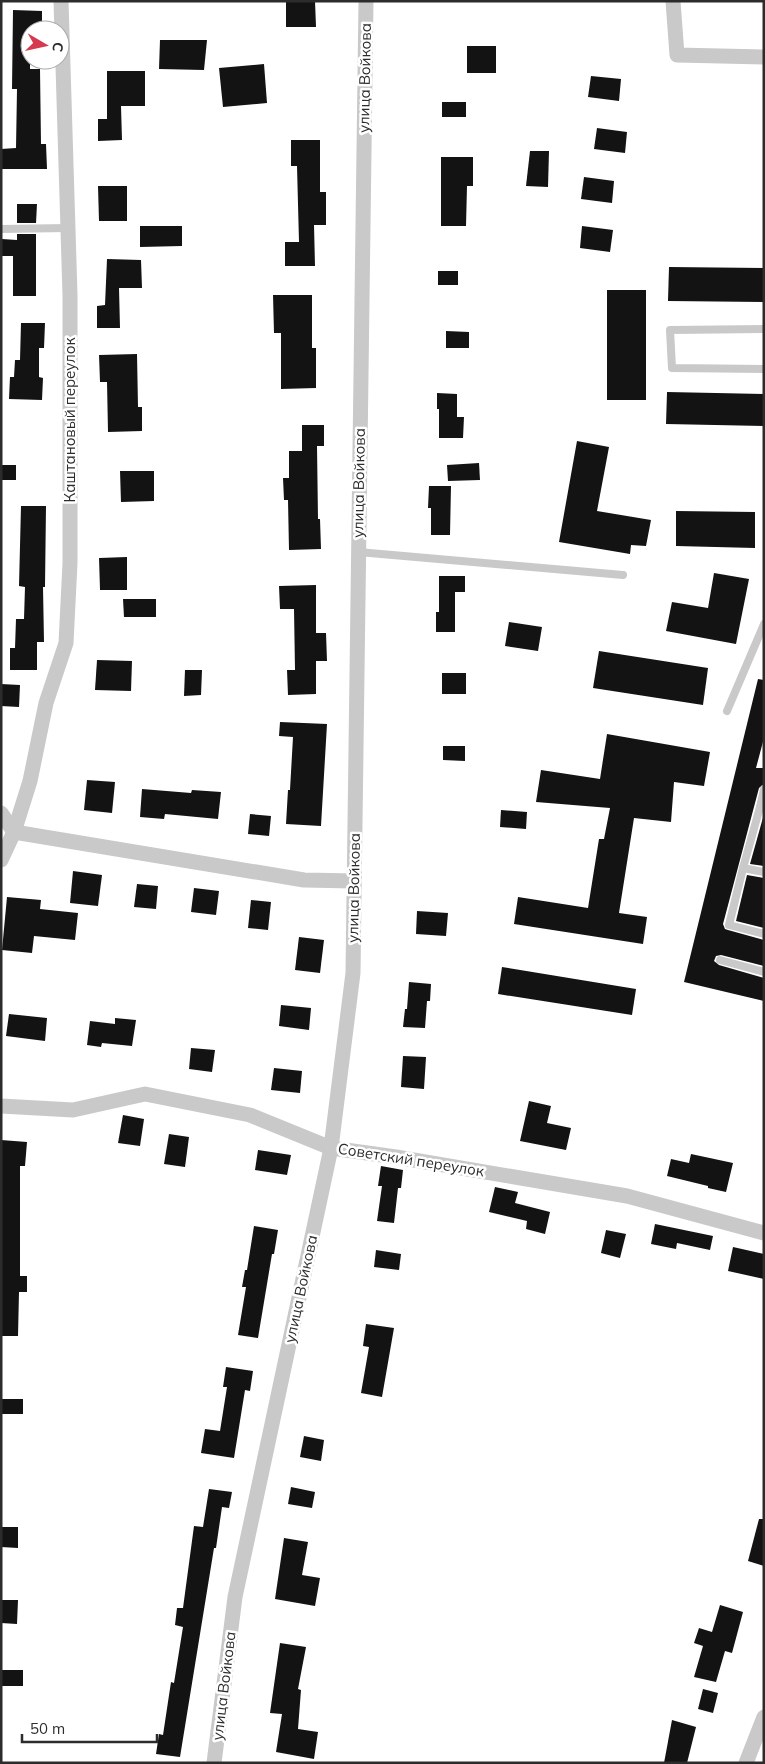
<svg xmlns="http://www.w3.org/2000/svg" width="765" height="1764" font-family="Mulish,sans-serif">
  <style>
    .building { fill: #131313 }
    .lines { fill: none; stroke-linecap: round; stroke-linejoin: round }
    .service { stroke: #c9c9c9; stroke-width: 8 }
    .minor { stroke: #c9c9c9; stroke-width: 15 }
    .labels { text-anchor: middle; stroke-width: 5; stroke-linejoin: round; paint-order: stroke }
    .street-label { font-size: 15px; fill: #2c2c2c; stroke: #fff }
  </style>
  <rect width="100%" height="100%" fill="#fff"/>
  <!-- building -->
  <g class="building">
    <polygon points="286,1 315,1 316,27 286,27"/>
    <polygon points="13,10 42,11 42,30 30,30 30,69 40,69 41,144 46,144 47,169 1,169 1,149 16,148 17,89 12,89"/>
    <polygon points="160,40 207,40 204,70 159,69"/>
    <rect x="467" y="46" width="29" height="27"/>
    <polygon points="264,64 267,103 223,107 219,68"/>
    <polygon points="107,71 145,71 145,106 121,106 122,140 98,141 98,119 107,119"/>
    <polygon points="591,76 621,79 619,101 588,97"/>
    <rect x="442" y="102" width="24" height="15"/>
    <polygon points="597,128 627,132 625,153 594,149"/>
    <polygon points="291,140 320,140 320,192 326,192 326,225 314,225 315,266 285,266 285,242 299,242 297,166 291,166"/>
    <polygon points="530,151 549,151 548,187 526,186"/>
    <polygon points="441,157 473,157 473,186 467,186 466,226 441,226"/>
    <polygon points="584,177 614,181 612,203 581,199"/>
    <polygon points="98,186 127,186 127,221 99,221"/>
    <polygon points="17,204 37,204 36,223 17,223"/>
    <polygon points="140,226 182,226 182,246 140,247"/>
    <polygon points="582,226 613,230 610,252 580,248"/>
    <polygon points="17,234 36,234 36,296 13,296 13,256 2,256 2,239 17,240"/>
    <polygon points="107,259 141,260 142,288 119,288 120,328 97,328 97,306 105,305"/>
    <polygon points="669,267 764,268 764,302 668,301"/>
    <rect x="438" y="271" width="20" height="14"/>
    <rect x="607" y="290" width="39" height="110"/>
    <polygon points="273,295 312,295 312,348 316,348 316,388 281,389 281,333 274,333"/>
    <polygon points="21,323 45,323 44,348 39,348 39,377 43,378 42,400 9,399 10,377 14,377 15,360 20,360"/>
    <polygon points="446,331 469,332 469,348 446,348"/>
    <polygon points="137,354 138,407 142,407 142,431 108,432 107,382 100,382 99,355"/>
    <polygon points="667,392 764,394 764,426 666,424"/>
    <polygon points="437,393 457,394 457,417 464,417 463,438 439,438 439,409 437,409"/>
    <polygon points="302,425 324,425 324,446 317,446 318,519 320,519 321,549 289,550 288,500 284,500 283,478 289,478 289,451 302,451"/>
    <polygon points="577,441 609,447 597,511 651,520 646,546 631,545 630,554 559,542"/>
    <polygon points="479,463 480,480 448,481 447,465"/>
    <rect x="1" y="465" width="15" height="15"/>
    <polygon points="120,471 154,471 154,501 121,502"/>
    <polygon points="429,486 451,486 450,535 431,535 431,508 428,508"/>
    <polygon points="21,506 46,506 45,587 43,587 44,642 37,642 37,670 10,670 10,648 15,648 16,619 24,619 25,587 19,586"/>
    <polygon points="676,511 755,512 755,548 676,546"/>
    <polygon points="127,557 127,590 100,590 99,558"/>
    <polygon points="714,573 749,579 736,644 666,631 672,602 708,608"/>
    <polygon points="439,576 465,576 465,592 455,592 455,632 436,632 436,612 439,612"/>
    <polygon points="316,585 316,633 326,633 327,661 316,661 316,694 288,695 287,670 295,670 294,609 280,609 279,586"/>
    <polygon points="123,599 156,599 156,617 124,617"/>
    <polygon points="509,622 542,627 538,651 505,646"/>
    <polygon points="599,651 708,668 703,705 593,688"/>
    <polygon points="97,660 132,661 131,691 95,690"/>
    <polygon points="185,670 202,670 201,695 184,696"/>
    <rect x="442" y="673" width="24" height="21"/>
    <polygon points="758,679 764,680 764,738 756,768 764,768 764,784 759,788 723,924 725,929 728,930 764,940 764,966 721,955 716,956 714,961 719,965 764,978 764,1001 684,982"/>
    <polygon points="1,684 20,685 19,707 1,706"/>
    <polygon points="280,722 327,724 321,826 286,824 288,790 290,790 293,737 279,736"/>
    <polygon points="607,734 710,752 704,786 674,782 671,822 634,818 619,913 647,917 643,944 514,924 518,897 588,908 599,839 604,839 610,808 536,802 541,770 600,779"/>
    <polygon points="443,746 465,746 465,761 443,760"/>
    <polygon points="87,780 115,782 112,813 84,810"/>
    <polygon points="142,789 191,793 192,790 221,792 218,819 165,814 164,819 140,817"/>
    <polygon points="501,810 527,812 526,829 500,827"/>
    <polygon points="250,814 271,816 269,836 248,834"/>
    <polygon points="764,814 764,866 750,864"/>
    <polygon points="73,871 102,875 98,906 70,903"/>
    <polygon points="747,875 764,878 764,928 736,921"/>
    <polygon points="137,884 158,886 156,909 134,907"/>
    <polygon points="194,888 219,891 216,915 191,912"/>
    <polygon points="7,897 41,900 40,909 78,913 75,940 34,936 32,953 2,950"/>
    <polygon points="251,900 271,902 268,930 248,928"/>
    <polygon points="417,911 448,913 446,936 416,934"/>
    <polygon points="299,937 324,940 320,973 295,970"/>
    <polygon points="502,967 636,989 632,1015 498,994"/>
    <polygon points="409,982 431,984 430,1001 427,1001 425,1028 403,1027 405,1009 407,1009"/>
    <polygon points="281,1005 311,1008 309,1030 279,1026"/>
    <polygon points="9,1014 47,1018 45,1041 6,1036"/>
    <polygon points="115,1018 136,1020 132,1046 102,1043 101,1047 87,1045 90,1021 115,1024"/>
    <polygon points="191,1048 215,1050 212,1072 189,1069"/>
    <polygon points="403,1056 426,1057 424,1089 401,1087"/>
    <polygon points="274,1068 302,1071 300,1093 271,1090"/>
    <polygon points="529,1101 551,1106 547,1123 571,1128 566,1150 520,1141"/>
    <polygon points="123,1115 144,1119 140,1146 118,1143"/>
    <polygon points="169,1134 189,1137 185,1167 164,1164"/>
    <polygon points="1,1140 27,1142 25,1166 20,1166 20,1276 27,1276 27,1292 19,1292 18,1336 1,1336"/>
    <polygon points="258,1150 291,1155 287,1175 255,1170"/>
    <polygon points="691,1154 733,1163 726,1192 708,1188 708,1186 667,1176 671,1159 689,1163"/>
    <polygon points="381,1166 403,1170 401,1188 398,1188 394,1223 377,1221 382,1186 378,1186"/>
    <polygon points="495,1187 518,1192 515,1203 550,1212 545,1234 526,1229 527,1221 489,1212"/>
    <polygon points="655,1224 713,1236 710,1250 677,1243 676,1249 651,1244"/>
    <polygon points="254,1226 278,1230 274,1254 272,1254 258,1338 238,1335 246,1287 242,1287 245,1270 247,1270"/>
    <polygon points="606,1230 626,1234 620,1258 601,1253"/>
    <polygon points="733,1247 764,1254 764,1279 728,1271"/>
    <polygon points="376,1250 401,1254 399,1270 374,1267"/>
    <polygon points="366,1324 394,1328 382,1397 361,1393 369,1347 363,1346"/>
    <polygon points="226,1367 253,1371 250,1391 245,1390 234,1458 201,1453 205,1429 220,1431 227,1387 223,1387"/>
    <rect x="1" y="1399" width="22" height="15"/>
    <polygon points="304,1436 324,1440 321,1461 300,1457"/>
    <polygon points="291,1487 315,1492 312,1508 288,1504"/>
    <polygon points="209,1489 232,1492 229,1508 222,1507 216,1548 214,1548 180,1757 156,1754 159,1734 163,1735 171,1682 174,1683 183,1627 175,1625 177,1608 183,1608 194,1526 203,1527"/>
    <polygon points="759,1519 764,1519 764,1566 748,1561"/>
    <polygon points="1,1527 18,1527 18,1548 1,1547"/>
    <polygon points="284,1538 308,1542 302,1575 320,1578 315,1606 275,1599"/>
    <polygon points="1,1600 18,1600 17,1624 1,1623"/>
    <polygon points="720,1605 743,1612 732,1653 725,1651 716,1682 694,1677 703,1646 694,1643 699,1628 712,1632"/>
    <polygon points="280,1643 306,1647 298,1689 301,1690 298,1729 318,1732 314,1759 276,1752 282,1714 270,1713"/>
    <rect x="1" y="1670" width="22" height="16"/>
    <polygon points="703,1689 718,1693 713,1713 698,1709"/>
    <polygon points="672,1720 696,1727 687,1763 664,1763"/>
  </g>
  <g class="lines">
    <!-- service -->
    <g class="service">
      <polyline points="1,229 68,228"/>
      <polyline points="764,329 670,330 672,368 764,369"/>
      <polyline points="358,552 623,575"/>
      <polyline points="727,711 764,624"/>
      <polyline points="764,789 760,807 764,808"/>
      <polyline points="760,807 743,868 764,872"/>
      <polyline points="743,868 729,925 764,934"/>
      <polyline points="720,960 764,972"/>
    </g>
    <!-- minor -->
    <g class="minor">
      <polyline points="673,1 677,55 764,57"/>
      <polyline points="1,813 14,832 304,880 354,881"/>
      <polyline points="1,860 14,832 30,781 46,703 66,643 70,563 70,295 61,1"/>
      <polyline points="1,1106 73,1110 145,1094 250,1115 331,1148 396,1157 627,1196 764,1233"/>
      <polyline points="214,1763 235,1597 331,1148 353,973 366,1"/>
      <polyline points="746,1763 764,1717"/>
    </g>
  </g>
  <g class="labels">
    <!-- street labels -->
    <g class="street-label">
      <text transform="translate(365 78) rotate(-89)" y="5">улица Войкова</text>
      <text transform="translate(70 420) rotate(-90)" y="5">Каштановый переулок</text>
      <text transform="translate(359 483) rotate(-89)" y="5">улица Войкова</text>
      <text transform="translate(354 888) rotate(-89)" y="5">улица Войкова</text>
      <text transform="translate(411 1160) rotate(9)" y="5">Советский переулок</text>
      <text transform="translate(301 1289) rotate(-78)" y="5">улица Войкова</text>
      <text transform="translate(224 1686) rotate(-83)" y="5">улица Войкова</text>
    </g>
  </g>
  <!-- border -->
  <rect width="765" height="1764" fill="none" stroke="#2c2c2c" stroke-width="5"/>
  <!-- north arrow -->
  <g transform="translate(45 45) rotate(99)"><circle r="24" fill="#ffffff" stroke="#ababab"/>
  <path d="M0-4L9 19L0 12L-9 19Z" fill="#d73a4f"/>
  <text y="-8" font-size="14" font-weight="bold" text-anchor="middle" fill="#2c2c2c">С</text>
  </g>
  <!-- scale -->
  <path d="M22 1734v8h135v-8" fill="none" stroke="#2c2c2c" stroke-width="2.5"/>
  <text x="30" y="1734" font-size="15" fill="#2c2c2c" stroke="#ffffff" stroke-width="4" paint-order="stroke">50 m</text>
</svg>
